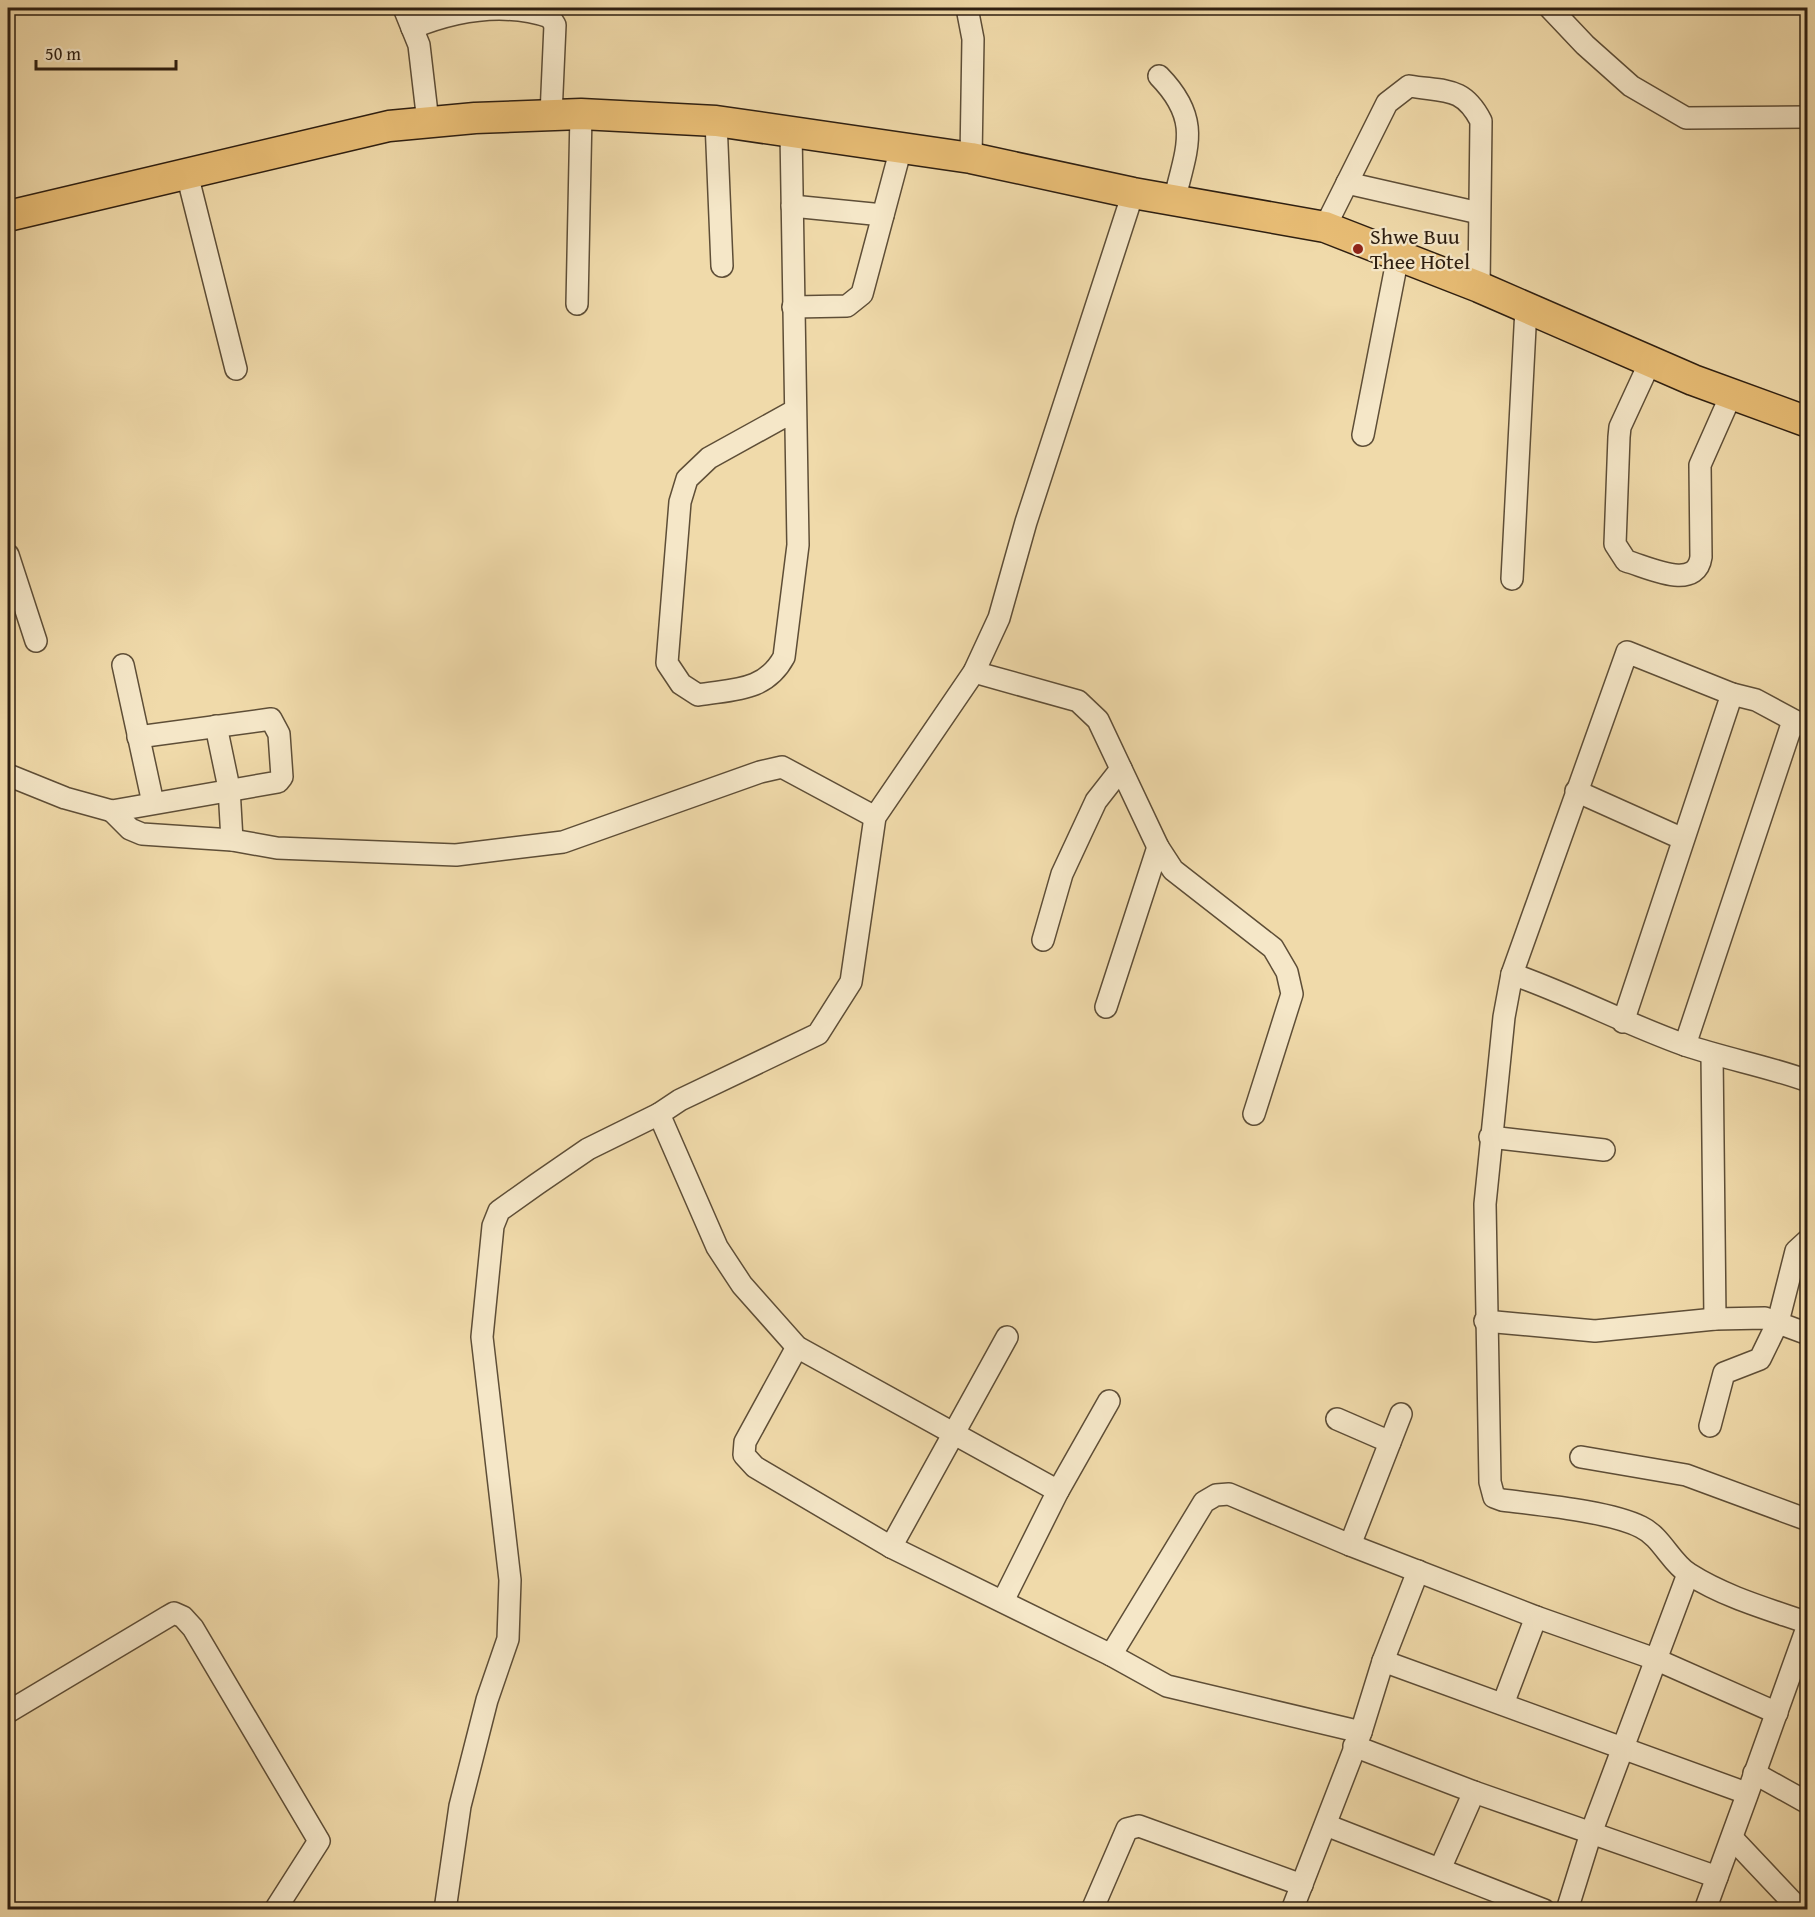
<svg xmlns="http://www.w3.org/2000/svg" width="1815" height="1917" font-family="'Gentium Book Plus',serif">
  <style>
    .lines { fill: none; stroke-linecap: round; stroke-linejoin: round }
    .minor-casing { stroke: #5e4e37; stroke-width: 24 }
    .highway-casing { stroke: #2e1f11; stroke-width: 33 }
    .minor { stroke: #f5e7c8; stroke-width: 21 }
    .highway { stroke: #e8bd75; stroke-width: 30 }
    .poi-dot { fill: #8f2418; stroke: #f5e7c8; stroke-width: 2 }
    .labels { text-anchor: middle; stroke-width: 4.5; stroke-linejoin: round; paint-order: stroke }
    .poi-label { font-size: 22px; fill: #2e1f11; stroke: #f5e7c8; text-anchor: start }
  </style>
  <rect width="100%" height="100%" fill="#f0daaa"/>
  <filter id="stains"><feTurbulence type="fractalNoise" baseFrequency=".00333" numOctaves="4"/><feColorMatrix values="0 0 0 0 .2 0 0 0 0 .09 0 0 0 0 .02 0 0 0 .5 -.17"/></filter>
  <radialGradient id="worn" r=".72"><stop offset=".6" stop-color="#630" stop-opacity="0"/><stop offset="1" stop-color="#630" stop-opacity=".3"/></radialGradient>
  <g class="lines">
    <!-- minor casing -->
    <g class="minor-casing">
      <g id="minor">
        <polyline points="404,8 419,45 428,122"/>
        <polyline points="967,8 973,39 971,158"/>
        <polyline points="1550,8 1585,45 1631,86 1686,118 1808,117"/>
        <path d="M412 28C456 10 504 2 550 17L555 25 551 115"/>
        <path d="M1159 76C1202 120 1187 147 1174 201"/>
        <polyline points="716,121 722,266"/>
        <path d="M791 132 798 545 784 657C765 692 733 689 698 695L681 684 667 663 680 502 687 479 709 458 794 411"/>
        <polyline points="187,174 236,369"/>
        <polyline points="1347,183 1479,213"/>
        <polyline points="792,206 883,215"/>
        <path d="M1325 227 1387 103 1409 86C1445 92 1463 86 1481 121L1479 287"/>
        <polyline points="577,304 581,114"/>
        <polyline points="793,307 847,306 862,294 901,148"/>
        <path d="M1650 362 1620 427 1619 437 1615 544 1626 561C1648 567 1696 592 1701 557L1700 465 1731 395"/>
        <polyline points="1363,435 1398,256"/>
        <polyline points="8,555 36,641"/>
        <polyline points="1512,579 1526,308"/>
        <polyline points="123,665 153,803"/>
        <polyline points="974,672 1078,701 1098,720 1158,847 1173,870 1273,948 1287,972 1292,994 1254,1114"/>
        <polyline points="216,726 229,788 232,840"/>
        <path d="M1808 728 1756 700 1732 694 1627 652 1512 974 1504 1017 1485 1204 1490 1482 1494 1497 1502 1500C1539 1505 1609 1511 1641 1527 1662 1537 1670 1562 1689 1574 1725 1597 1768 1609 1808 1623"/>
        <polyline points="8,775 65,798 112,811 278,782 282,777 279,734 271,719 138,737"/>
        <polyline points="1576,791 1683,839"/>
        <polyline points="112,811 130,829 142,834 232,840 277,848 456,855 563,842 760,772 782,767 875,817"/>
        <polyline points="1043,940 1062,874 1096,801 1121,769"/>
        <path d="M1512 974C1572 995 1626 1024 1685 1045 1726 1059 1767 1066 1808 1081"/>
        <polyline points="1106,1007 1158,847"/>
        <polyline points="1623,1022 1732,694"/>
        <polyline points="1685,1045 1793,721"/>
        <polyline points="1712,1054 1715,1319"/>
        <polyline points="1490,1137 1604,1150"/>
        <polyline points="1485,1321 1595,1331 1715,1319 1765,1318 1808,1334"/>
        <polyline points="797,1347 745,1442 744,1455 755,1467 891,1547 1111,1655 1167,1686 1361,1732"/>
        <polyline points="1337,1419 1390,1442"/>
        <polyline points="1710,1426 1724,1373 1760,1359 1778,1322 1796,1251 1808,1240"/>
        <polyline points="1581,1457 1686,1475 1808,1520"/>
        <polyline points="1058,1491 797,1347 742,1285 717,1247 659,1114 680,1100 818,1034 851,982 875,817 974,672 999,618 1026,522 1133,193"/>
        <polyline points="1350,1545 1401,1414"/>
        <polyline points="891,1547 1007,1337"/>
        <polyline points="1003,1601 1058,1491 1109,1401"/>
        <polyline points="1111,1655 1204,1502 1216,1495 1229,1494 1350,1545 1536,1617 1655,1659 1777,1713"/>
        <polyline points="1383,1661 1746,1793"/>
        <polyline points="1503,1704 1536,1617"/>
        <polyline points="8,1712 167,1617 174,1613 183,1617 193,1628 319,1841 275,1910"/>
        <polyline points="1354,1746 1474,1792 1717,1877"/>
        <polyline points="1754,1773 1808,1803"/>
        <polyline points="1326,1825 1544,1910"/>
        <polyline points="1733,1839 1800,1910"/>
        <polyline points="1440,1869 1474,1792"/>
        <polyline points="445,1910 460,1806 487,1700 508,1639 510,1580 482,1337 493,1226 499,1211 537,1184 588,1149 659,1114"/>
        <polyline points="1092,1910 1127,1829 1139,1826 1302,1885"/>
        <polyline points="1292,1910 1361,1732 1383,1661 1418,1571"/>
        <polyline points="1567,1910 1591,1833 1688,1574"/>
        <path d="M1705 1910C1740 1815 1774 1721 1808 1625"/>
      </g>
    </g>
    <!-- highway casing -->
    <g class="highway-casing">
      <polyline id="highway" points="8,216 389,126 475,118 581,114 716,121 971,158 1133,193 1325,227 1479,287 1693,380 1808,422"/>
    </g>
    <!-- minor -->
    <use href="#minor" class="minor"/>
    <!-- highway -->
    <use href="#highway" class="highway"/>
  </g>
  <!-- markers -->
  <circle class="poi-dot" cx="1358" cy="249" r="6"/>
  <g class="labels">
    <!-- poi labels -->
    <g class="poi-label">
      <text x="1370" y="244">Shwe Buu<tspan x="1370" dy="25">Thee Hotel</tspan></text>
    </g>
  </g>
  <!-- margin -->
  <rect width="1815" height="1917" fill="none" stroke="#f0daaa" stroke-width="30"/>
  <rect x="9" y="9" width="1797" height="1899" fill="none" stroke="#2e1f11" stroke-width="3"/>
  <rect x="15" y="15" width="1785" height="1887" fill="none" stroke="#2e1f11" stroke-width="1.5"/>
  <!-- scale -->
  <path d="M36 60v9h140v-9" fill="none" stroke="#2e1f11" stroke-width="3"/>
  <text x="45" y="60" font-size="18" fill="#2e1f11" stroke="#f5e7c8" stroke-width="4.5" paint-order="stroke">50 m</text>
  <rect width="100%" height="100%" filter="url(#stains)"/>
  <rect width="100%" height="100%" fill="url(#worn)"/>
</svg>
